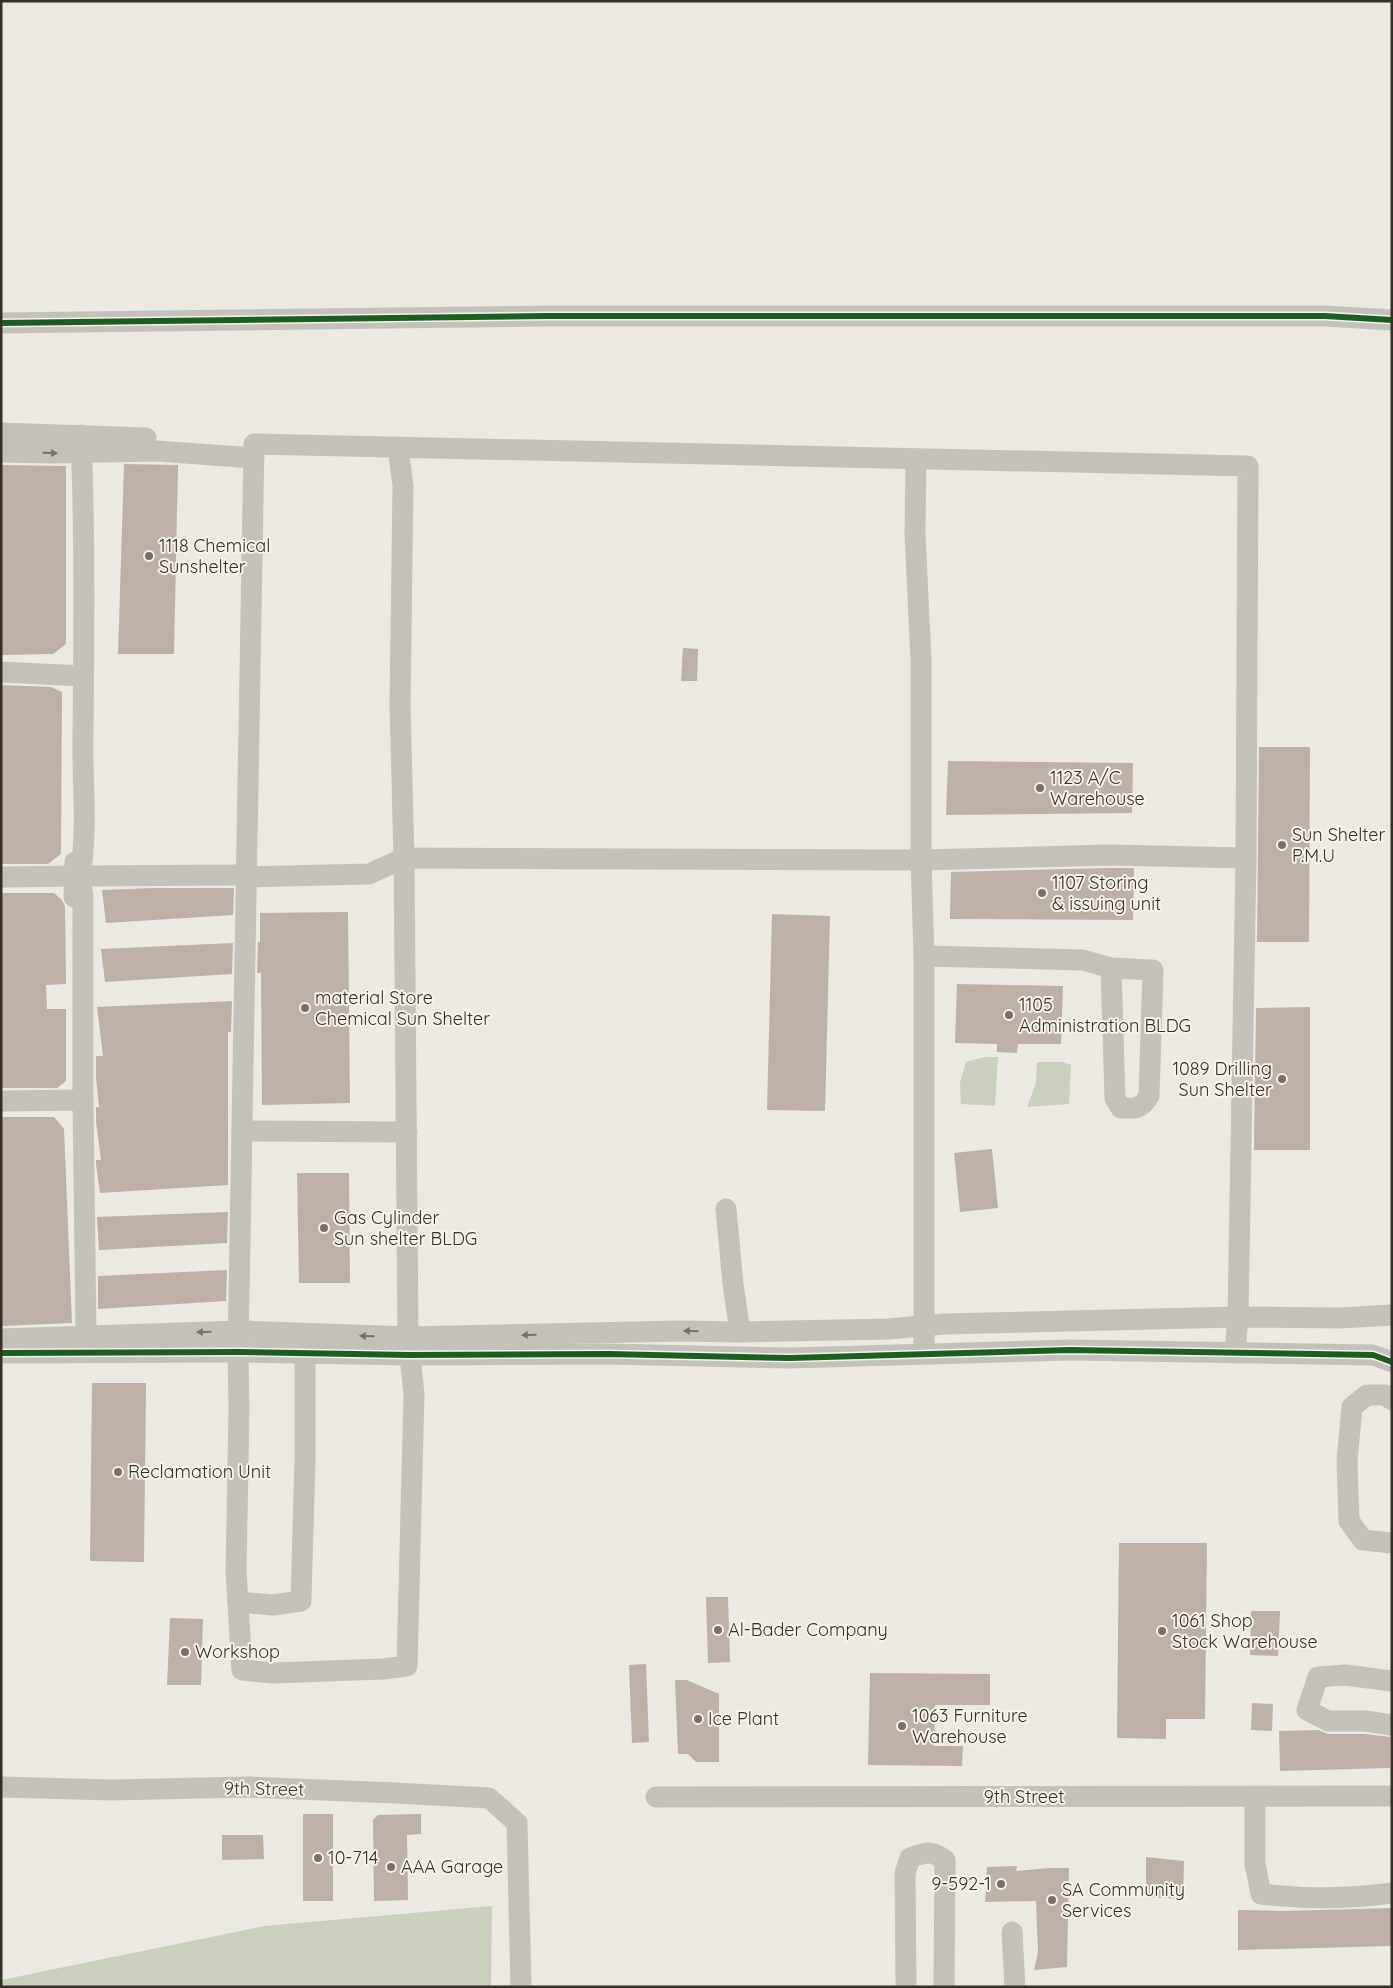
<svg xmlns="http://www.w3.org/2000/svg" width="1393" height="1988" font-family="Quicksand,sans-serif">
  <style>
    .green { fill: #c9d1be }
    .building { fill: #bdb0a6 }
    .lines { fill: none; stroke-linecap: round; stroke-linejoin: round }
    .minor { stroke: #c4c1bb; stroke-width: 21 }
    .cycleway-casing { stroke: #f7f3ea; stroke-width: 9 }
    .cycleway { stroke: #1b5e20; stroke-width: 6 }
    .oneway { fill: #75716b }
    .poi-dot { fill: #75706a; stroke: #f7f3ea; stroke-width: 2 }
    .labels { text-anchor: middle; stroke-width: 4; stroke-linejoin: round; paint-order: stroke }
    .poi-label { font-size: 18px; fill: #352f29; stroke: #f7f3ea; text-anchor: start }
    .street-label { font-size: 18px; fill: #352f29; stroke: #f7f3ea }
  </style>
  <rect width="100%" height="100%" fill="#ebe9e2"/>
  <!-- green -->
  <g class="green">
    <polygon points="985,1057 998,1057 995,1106 961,1104 960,1083 966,1062"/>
    <polygon points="1037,1062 1063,1062 1071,1065 1069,1104 1027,1107 1036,1083"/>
    <polygon points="492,1906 491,1987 1,1987 1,1980 264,1926"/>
  </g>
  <!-- building -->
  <g class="building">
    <polygon points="124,464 178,465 174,654 118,654"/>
    <polygon points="1,465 66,466 66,644 53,654 1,655"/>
    <polygon points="683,648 698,649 697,681 681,681"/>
    <polygon points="1,685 51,687 62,692 61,854 48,864 1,864"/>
    <polygon points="1259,747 1310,747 1309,942 1257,942"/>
    <polygon points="948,761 1133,763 1132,813 946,815"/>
    <polygon points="1110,868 1134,868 1133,920 950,919 951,872"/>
    <polygon points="154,888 234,888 233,915 106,923 102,890"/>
    <polygon points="1,893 54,893 62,900 65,906 66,984 46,985 47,1009 66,1009 66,1081 57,1088 1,1088"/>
    <polygon points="348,912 350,1103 262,1105 261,973 257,973 258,942 260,942 260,913"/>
    <polygon points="772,914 830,916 825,1111 767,1110"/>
    <polygon points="233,943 232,974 105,982 101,949"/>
    <polygon points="957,984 1063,986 1061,1044 1018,1044 1017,1053 997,1052 997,1044 955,1043"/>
    <polygon points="232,1001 231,1032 228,1032 228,1185 100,1193 96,1164 96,1160 101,1160 96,1122 96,1107 99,1107 96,1078 96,1056 103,1056 97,1007"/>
    <polygon points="1310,1007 1310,1150 1254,1150 1256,1008"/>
    <polygon points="1,1117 54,1117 64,1129 72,1323 1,1326"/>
    <polygon points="992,1149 998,1208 960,1212 954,1153"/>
    <polygon points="297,1173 349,1173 350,1283 299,1283"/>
    <polygon points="228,1212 227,1243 99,1250 97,1217"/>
    <polygon points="227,1270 226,1301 98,1309 98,1276"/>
    <polygon points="92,1383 146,1383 144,1562 90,1561"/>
    <polygon points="1119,1543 1207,1543 1205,1719 1166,1719 1166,1739 1117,1738"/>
    <polygon points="706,1597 728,1597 730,1662 708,1663"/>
    <polygon points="1251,1611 1280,1611 1278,1656 1250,1655"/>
    <polygon points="170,1618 203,1619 201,1685 167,1685"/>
    <polygon points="646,1664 649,1742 632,1743 629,1665"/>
    <polygon points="870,1673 990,1674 990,1705 935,1705 934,1746 963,1746 962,1766 868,1765"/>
    <polygon points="675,1680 687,1680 719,1694 719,1762 696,1762 688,1754 678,1754"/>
    <polygon points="1252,1703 1273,1704 1272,1731 1251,1730"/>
    <polygon points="1318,1730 1328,1734 1365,1734 1390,1737 1390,1768 1280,1771 1279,1731"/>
    <rect x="303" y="1814" width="30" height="87"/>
    <polygon points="421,1814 421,1834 407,1835 408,1900 374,1901 373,1820 378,1815"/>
    <polygon points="222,1835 263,1835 264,1859 222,1860"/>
    <polygon points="1146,1857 1184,1861 1183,1899 1146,1897"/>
    <polygon points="1017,1866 1016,1871 1050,1868 1069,1868 1067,1967 1034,1970 1038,1952 1036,1901 985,1902 987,1867"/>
    <polygon points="1392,1908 1392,1946 1238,1950 1238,1910 1285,1911"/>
  </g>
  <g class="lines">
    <!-- minor -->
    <g class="minor">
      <polyline points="1,323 547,316 1325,316 1392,320"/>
      <polyline points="1,433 146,438"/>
      <path d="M81 435C85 535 84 636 83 736 82 782 88 830 80 876L235 875 247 872"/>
      <polyline points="1,452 52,453 157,451 254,458"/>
      <polyline points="916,459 915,534 921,660 921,860 1110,855 1246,858"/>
      <polyline points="1,672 83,676"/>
      <polyline points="1,877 80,876 83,897 83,1100"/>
      <polyline points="247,877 369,874 404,858 400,705 403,486 398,447"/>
      <polyline points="74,897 75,862"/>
      <path d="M924 956 1083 960 1111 968 1115 1098 1121 1108C1135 1109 1141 1109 1149 1096L1153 970 1111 968"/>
      <polyline points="1,1101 83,1100 86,1336"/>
      <polyline points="242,1131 407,1132"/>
      <polyline points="726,1209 733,1284 740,1332 888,1329 944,1324 1238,1317 1340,1318 1392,1315"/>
      <polyline points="1,1339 239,1331 408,1337 681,1331 740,1332"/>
      <polyline points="1,1353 238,1352 409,1355 608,1354 790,1358 1070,1350 1373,1355 1392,1362"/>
      <polyline points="924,1354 924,956 921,860 404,858 408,1337 414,1394 407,1666 383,1669 273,1673 242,1670 236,1572 239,1409 238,1352 254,444 1248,466 1246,858 1238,1317 1235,1353"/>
      <polyline points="1392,1400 1385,1395 1367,1395 1352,1407 1347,1461 1349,1521 1363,1540 1392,1543"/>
      <polyline points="238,1602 273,1605 301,1601 305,1458 305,1339"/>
      <polyline points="1392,1681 1345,1675 1318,1677 1307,1710 1328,1721 1366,1721 1392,1725"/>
      <polyline points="1,1787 112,1790 248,1787 396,1793 489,1798 517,1823 521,1987"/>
      <polyline points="656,1797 1392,1796"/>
      <path d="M1255 1797V1864L1261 1894C1304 1899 1349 1899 1392 1893"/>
      <polyline points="1012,1932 1015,1987"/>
      <path d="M906 1987 905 1873 910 1858C926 1852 931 1850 945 1860L944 1987"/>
    </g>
    <!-- cycleway casing -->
    <g class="cycleway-casing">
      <g id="cycleway">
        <polyline points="1,323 547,316 1325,316 1392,320"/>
        <polyline points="1,1353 238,1352 409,1355 608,1354 790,1358 1070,1350 1373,1355 1392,1362"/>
      </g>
    </g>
    <!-- cycleway -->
    <use href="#cycleway" class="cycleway"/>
  </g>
  <!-- one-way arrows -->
  <defs><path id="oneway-solid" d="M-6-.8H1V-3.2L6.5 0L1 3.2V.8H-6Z" transform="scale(1.25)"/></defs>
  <g class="oneway">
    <use href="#oneway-solid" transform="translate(50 453) rotate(1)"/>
    <use href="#oneway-solid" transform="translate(691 1331) rotate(-178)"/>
    <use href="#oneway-solid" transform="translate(204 1332) rotate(178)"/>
    <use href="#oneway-solid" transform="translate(529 1335) rotate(179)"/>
    <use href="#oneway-solid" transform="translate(367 1336) rotate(-178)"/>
  </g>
  <!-- markers -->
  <g class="poi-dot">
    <circle cx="149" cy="556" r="5"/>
    <circle cx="1040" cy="788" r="5"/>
    <circle cx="1282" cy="845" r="5"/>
    <circle cx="1042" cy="893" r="5"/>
    <circle cx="305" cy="1008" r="5"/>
    <circle cx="1009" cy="1015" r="5"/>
    <circle cx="1282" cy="1079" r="5"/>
    <circle cx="324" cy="1228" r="5"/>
    <circle cx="118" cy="1472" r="5"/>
    <circle cx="718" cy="1630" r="5"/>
    <circle cx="1162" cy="1631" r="5"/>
    <circle cx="185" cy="1652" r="5"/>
    <circle cx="698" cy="1719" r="5"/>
    <circle cx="902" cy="1726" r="5"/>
    <circle cx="318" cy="1858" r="5"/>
    <circle cx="391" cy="1867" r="5"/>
    <circle cx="1001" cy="1884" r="5"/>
    <circle cx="1052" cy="1900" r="5"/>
  </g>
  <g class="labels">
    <!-- poi labels -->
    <g class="poi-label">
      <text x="159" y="552">1118 Chemical<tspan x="159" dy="21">Sunshelter</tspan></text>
      <text x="1050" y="784">1123 A/C<tspan x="1050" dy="21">Warehouse</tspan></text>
      <text x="1292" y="841">Sun Shelter<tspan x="1292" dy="21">P.M.U</tspan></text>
      <text x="1052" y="889">1107 Storing<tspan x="1052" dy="21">&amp; issuing unit</tspan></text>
      <text x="315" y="1004">material Store<tspan x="315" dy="21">Chemical Sun Shelter</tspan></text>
      <text x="1019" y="1011">1105<tspan x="1019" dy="21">Administration BLDG</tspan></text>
      <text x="1272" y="1075" text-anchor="end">1089 Drilling<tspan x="1272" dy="21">Sun Shelter</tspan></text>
      <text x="334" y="1224">Gas Cylinder<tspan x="334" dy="21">Sun shelter BLDG</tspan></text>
      <text x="128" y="1478">Reclamation Unit</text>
      <text x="1172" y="1627">1061 Shop<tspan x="1172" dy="21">Stock Warehouse</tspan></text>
      <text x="728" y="1636">Al-Bader Company</text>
      <text x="195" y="1658">Workshop</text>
      <text x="912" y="1722">1063 Furniture<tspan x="912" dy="21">Warehouse</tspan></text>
      <text x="708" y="1725">Ice Plant</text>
      <text x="328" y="1864">10-714</text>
      <text x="401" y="1873">AAA Garage</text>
      <text x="991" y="1890" text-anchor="end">9-592-1</text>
      <text x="1062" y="1896">SA Community<tspan x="1062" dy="21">Services</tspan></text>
    </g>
    <!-- street labels -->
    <g class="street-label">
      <text transform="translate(264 1789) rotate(1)" y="6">9th Street</text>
      <text x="1024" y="1803">9th Street</text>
    </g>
  </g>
  <!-- border -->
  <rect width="1393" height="1988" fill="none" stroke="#352f29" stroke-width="5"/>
</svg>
